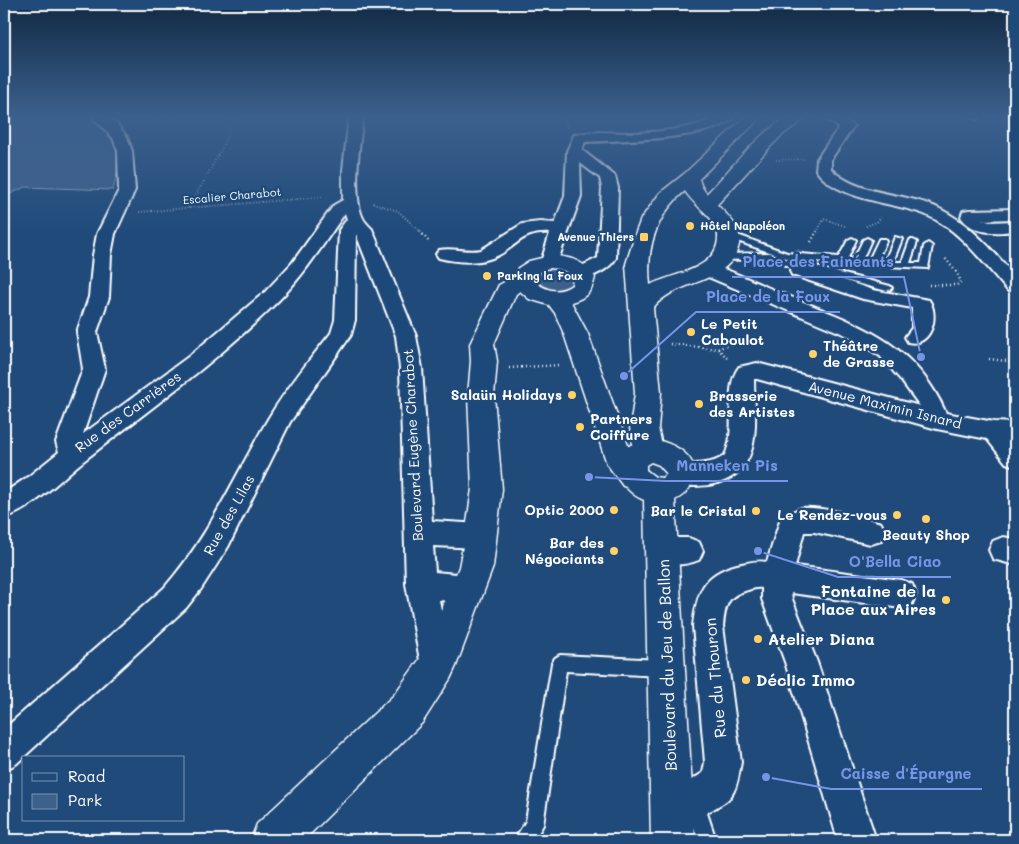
<svg xmlns="http://www.w3.org/2000/svg" width="1019" height="844" font-family="Mali,sans-serif">
  <style>
    .green { fill: #3c618b; stroke: #9eb0c5 }
    .lines { fill: none; stroke-linecap: round; stroke-linejoin: round }
    .street-tunnel { stroke: #41658e; stroke-width: 19; stroke-dasharray: 19 10; stroke-linecap: butt }
    .lane-casing { stroke: #fff; stroke-width: 4 }
    .street-casing { stroke: #fff; stroke-width: 4 }
    .secondary-casing { stroke: #fff; stroke-width: 3 }
    .primary-casing { stroke: #fff; stroke-width: 3 }
    .path-far1 { stroke: #fff; stroke-width: 2; stroke-dasharray: 0.5 2.5; stroke-linecap: butt }
    .path { stroke: #fff; stroke-width: 2.5; stroke-dasharray: 1 3; stroke-linecap: butt }
    .lane { fill: #1f4a7a; fill-rule: evenodd }
    .street { fill: #1f4a7a; fill-rule: evenodd }
    .secondary { fill: #1f4a7a; fill-rule: evenodd }
    .primary { fill: #1f4a7a; fill-rule: evenodd }
    .poi-dot { fill: #ffd166; stroke: #1f4a7a; stroke-width: 2 }
    .labels { text-anchor: middle; stroke-width: 5; stroke-linejoin: round; paint-order: stroke }
    .far-street-label { font-size: 11px; fill: #fff; stroke: #1f4a7a }
    .far-poi-label { font-size: 11px; font-weight: bold; fill: #fff; stroke: #1f4a7a; text-anchor: start }
    .poi-label { font-size: 14px; font-weight: bold; fill: #fff; stroke: #1f4a7a; text-anchor: end }
    .street-label { font-size: 14px; fill: #fff; stroke: #1f4a7a }
    .near-poi-label { font-size: 16px; font-weight: bold; fill: #fff; stroke: #1f4a7a; text-anchor: start }
    .near-street-label { font-size: 16px; fill: #fff; stroke: #1f4a7a }
    .leader { fill: none; stroke: #7795e8; stroke-width: 2 }
    .callout-dot { fill: #7795e8; stroke: #1f4a7a; stroke-width: 2 }
    .callout-label { font-size: 15px; text-anchor: middle; font-weight: bold; fill: #7795e8; stroke: #1f4a7a; stroke-width: 5; stroke-linejoin: round; paint-order: stroke }
  </style>
  <rect width="100%" height="100%" fill="#1f4a7a"/>
  <filter id="ink" filterUnits="userSpaceOnUse"><feTurbulence type="fractalNoise" baseFrequency=".02" numOctaves="2"/><feDisplacementMap in="SourceGraphic" scale="10" xChannelSelector="R" yChannelSelector="G"/><feConvolveMatrix kernelMatrix="1 2 1 2 8 2 1 2 1" color-interpolation-filters="sRGB"/></filter>
  <g filter="url(#ink)">
    <!-- green -->
    <g class="green">
      <polygon points="4,116 86,116 104,130 122,152 113,190 25,187 4,197"/>
      <path d="M548 269H560L573 276V284C563 295 549 291 538 285L536 277 538 273Z"/>
    </g>
    <g class="lines">
      <!-- street-tunnel -->
      <polyline class="street-tunnel" points="799,270 808,247"/>
      <!-- lane casing -->
      <g class="lane-casing">
        <g id="lane">
          <polygon points="968,116 978,116 979,117 976,119"/>
          <polygon points="726,233 732,233 787,253 839,257 848,240 852,238 856,240 848,258 854,259 863,240 867,238 871,240 862,260 869,260 879,239 885,239 886,241 877,261 885,261 895,237 902,239 893,262 902,262 910,240 913,240 917,242 910,263 921,263 924,246 928,243 932,246 928,268 842,264 786,258 726,237"/>
          <polygon points="770,253 774,256 890,286 892,288 887,291 763,259 724,260 720,257 724,254"/>
          <polygon points="560,655 661,660 666,663 669,668 666,673 661,676 566,671 543,825 534,840 514,840 526,821 552,663 555,658"/>
          <polygon points="695,792 701,795 716,840 698,840 686,801 689,795"/>
        </g>
      </g>
      <!-- street casing -->
      <g class="street-casing">
        <g id="street">
          <path d="M92 116H106L116 123 127 137 132 151 135 190 115 234 111 255 109 297 97 332 105 369 83 434 188 357 265 292 292 263 334 205 343 200V170L349 116H363C360 141 351 198 364 220 366 223 369 226 372 229L416 336 422 368 432 521 481 524 491 527 495 536 491 545 481 548 433 546 435 572 467 575 477 579 482 589 477 599 467 603 439 600 453 666 448 677 437 682 426 677 421 666 406 584 400 368 396 336 356 234 355 320 351 335 290 422 228 547 201 589 186 608 16 764 4 770V729L164 588C209 537 234 477 268 419 286 389 309 361 331 333L335 320 339 230 347 219 345 213C324 243 305 274 279 300 220 359 151 408 86 459 61 478 34 509 4 518V493L29 476 59 452 56 442 83 369 77 332 89 297 93 255 97 234 119 190 118 151 113 138Z"/>
          <path d="M719 116H735C715 141 616 140 585 142L582 150 615 176 618 188 616 258C609 270 590 280 575 277L573 273 575 269 598 258 602 188 600 178 580 163 581 196 556 266 550 267 544 266 541 262 550 233C519 231 517 249 492 258 475 264 456 262 439 258L436 254 439 250C453 247 467 253 481 250L522 224 540 222 555 223 565 196 567 151 574 135C593 130 613 133 632 133 659 132 695 129 719 116Z"/>
          <path d="M820 116H836L854 126 831 159V169C858 196 905 192 938 208 971 224 991 249 1015 276V293L1008 291C984 264 959 228 924 214 892 202 836 200 816 170L817 159 839 127Z"/>
          <path d="M1015 209V219L982 220 990 222 1015 221V231C996 233 973 235 961 217L963 211 969 210Z"/>
          <path d="M708 264C734 271 760 285 786 295 854 323 913 339 946 413L994 422 1015 423V466L1006 463 987 439 937 429 757 379H754C754 418 765 469 718 483 703 487 686 487 672 482L668 475 672 468C690 461 709 468 725 455 738 429 722 389 739 367L757 363 920 406 900 379 880 356 853 338 701 274 699 270 701 266Z"/>
          <path d="M799 265 873 290 929 300C940 316 931 348 908 342L905 337 912 328V308L863 299 792 275 790 271 792 267Z"/>
          <path d="M801 508C820 506 863 517 881 523L885 532 881 541 871 544 814 532H804L795 566 901 580 912 584 916 594 912 604 901 608 791 593 792 599 817 662 876 840H838L785 662 762 599V588C756 587 751 589 745 591 726 596 725 608 723 626L741 762C739 772 738 787 731 796 723 807 686 822 672 828L659 822 653 809 659 796 681 786 703 773 705 762 693 626C697 593 702 574 737 565 748 563 756 560 767 562L781 517Z"/>
          <polygon points="1003,537 1015,539 1015,565 993,559 989,550 993,541"/>
          <path d="M663 538H689L699 542 703 551 699 560C684 566 668 566 653 560L649 551 653 542Z"/>
        </g>
      </g>
      <!-- secondary casing -->
      <g class="secondary-casing">
        <g id="secondary">
          <path d="M790 116H809L782 135 770 147 714 208 707 210 700 208 698 204 700 200C730 173 754 134 790 116Z"/>
          <path d="M550 256C570 256 584 261 595 277 592 292 586 298 571 302L588 334 630 451 645 468 649 477 645 486 634 489 623 486 607 464 564 334 555 313 549 305 529 299 520 291 516 294 494 344 497 361 494 396 502 489 493 567 456 666 450 679 422 723 304 840H251L257 824 394 695 424 653 459 567 465 536 472 489 468 396 471 361 470 344 499 285 515 276 518 268 529 261ZM550 268C560 269 566 270 573 277L572 285C560 293 549 292 538 284L537 275 543 270Z"/>
        </g>
      </g>
      <!-- primary casing -->
      <g class="primary-casing">
        <path id="primary" d="M746 116H762L699 179C705 207 756 220 734 257 717 285 674 281 653 308L661 393 658 428 661 441C679 447 691 454 696 473 693 486 687 494 675 500L695 840H651L644 500C621 491 602 458 633 444L630 428 635 393 626 264 636 232 641 219 660 193 684 174ZM685 191C693 204 706 211 714 223 717 227 718 232 718 237 718 270 673 273 650 285 646 248 656 215 685 191ZM651 462 659 465 667 474 662 478 655 477 646 470V465Z"/>
      </g>
      <!-- path-far1 -->
      <g class="path-far1">
        <polyline points="561,116 568,128"/>
        <polyline points="130,119 182,116"/>
        <polyline points="776,160 805,159"/>
        <polyline points="373,203 398,211 421,232"/>
        <polyline points="189,208 222,148 234,116"/>
        <polyline points="139,212 323,197"/>
        <polyline points="866,226 877,222 881,217"/>
        <polyline points="817,232 824,219 845,226"/>
      </g>
      <!-- path -->
      <g class="path">
        <polyline points="420,231 429,242"/>
        <polyline points="811,242 817,231"/>
        <polyline points="929,285 957,285 961,282 957,273 944,257"/>
        <polyline points="670,344 718,349 729,360"/>
        <polyline points="718,349 727,345"/>
        <polyline points="989,359 1015,362"/>
        <polyline points="509,368 560,365"/>
      </g>
      <!-- lane -->
      <use href="#lane" class="lane"/>
      <!-- street -->
      <use href="#street" class="street"/>
      <!-- secondary -->
      <use href="#secondary" class="secondary"/>
      <!-- primary -->
      <use href="#primary" class="primary"/>
    </g>
  </g>
  <!-- sky -->
  <linearGradient id="sky" x2="0" y2="1"><stop stop-color="#112943"/><stop offset="0.5" stop-color="#3c608d"/><stop offset="1" stop-color="#3c608d" stop-opacity="0"/></linearGradient>
  <rect width="1019" height="234" fill="url(#sky)"/>
  <!-- markers -->
  <g class="poi-dot">
    <circle cx="690" cy="226" r="5"/>
    <rect x="639" y="232" width="10" height="10" rx="2.5"/>
    <circle cx="487" cy="276" r="5"/>
    <circle cx="691" cy="332" r="5"/>
    <circle cx="813" cy="354" r="5"/>
    <circle cx="572" cy="395" r="5"/>
    <circle cx="699" cy="404" r="5"/>
    <circle cx="580" cy="427" r="5"/>
    <circle cx="614" cy="510" r="5"/>
    <circle cx="756" cy="511" r="5"/>
    <circle cx="897" cy="515" r="5"/>
    <circle cx="926" cy="519" r="5"/>
    <circle cx="614" cy="551" r="5"/>
    <circle cx="946" cy="600" r="5"/>
    <circle cx="758" cy="639" r="5"/>
    <circle cx="746" cy="680" r="5"/>
  </g>
  <g class="labels">
    <!-- far-street labels -->
    <g class="far-street-label">
      <text transform="translate(232 196) rotate(-5)" y="4">Escalier Charabot</text>
    </g>
    <!-- far-poi labels -->
    <g class="far-poi-label">
      <text x="700" y="230">Hôtel Napoléon</text>
      <text x="634" y="241" text-anchor="end">Avenue Thiers</text>
      <text x="497" y="280">Parking la Foux</text>
    </g>
    <!-- poi labels -->
    <g class="poi-label">
      <text x="701" y="329" text-anchor="start">Le Petit<tspan x="701" dy="16">Caboulot</tspan></text>
      <text x="823" y="351" text-anchor="start">Théâtre<tspan x="823" dy="16">de Grasse</tspan></text>
      <text x="562" y="400">Salaün Holidays</text>
      <text x="709" y="401" text-anchor="start">Brasserie<tspan x="709" dy="16">des Artistes</tspan></text>
      <text x="590" y="424" text-anchor="start">Partners<tspan x="590" dy="16">Coiffure</tspan></text>
      <text x="604" y="515">Optic 2000</text>
      <text x="746" y="516">Bar le Cristal</text>
      <text x="887" y="520">Le Rendez-vous</text>
      <text x="926" y="540" text-anchor="middle">Beauty Shop</text>
      <text x="604" y="548">Bar des<tspan x="604" dy="16">Négociants</tspan></text>
    </g>
    <!-- street labels -->
    <g class="street-label">
      <text transform="translate(885 405) rotate(14)" y="5">Avenue Maximin Isnard</text>
      <text transform="translate(128 412) rotate(-36)" y="5">Rue des Carrières</text>
      <text transform="translate(413 445) rotate(-93)" y="5">Boulevard Eugène Charabot</text>
      <text transform="translate(229 515) rotate(-61)" y="5">Rue des Lilas</text>
    </g>
    <!-- near-poi labels -->
    <g class="near-poi-label">
      <text x="936" y="597" text-anchor="end">Fontaine de la<tspan x="936" dy="18">Place aux Aires</tspan></text>
      <text x="768" y="645">Atelier Diana</text>
      <text x="756" y="686">Déclic Immo</text>
    </g>
    <!-- near-street labels -->
    <g class="near-street-label">
      <text transform="translate(667 665) rotate(-92)" y="6">Boulevard du Jeu de Ballon</text>
      <text transform="translate(715 678) rotate(-95)" y="6">Rue du Thouron</text>
    </g>
  </g>
  <!-- callouts -->
  <path class="leader" d="M921 357L904 277H732M624 376L696 312H840M589 477L666 481H788M758 551L838 577H951M766 777L831 789H982"/>
  <g class="callout-dot">
    <circle cx="921" cy="357" r="5"/>
    <circle cx="624" cy="376" r="5"/>
    <circle cx="589" cy="477" r="5"/>
    <circle cx="758" cy="551" r="5"/>
    <circle cx="766" cy="777" r="5"/>
  </g>
  <g class="callout-label">
    <text x="818" y="267">Place des Fainéants</text>
    <text x="768" y="302">Place de la Foux</text>
    <text x="727" y="471">Manneken Pis</text>
    <text x="895" y="567">O'Bella Ciao</text>
    <text x="906" y="779">Caisse d'Épargne</text>
  </g>
  <!-- margin -->
  <rect width="1019" height="844" fill="none" stroke="#1f4a7a" stroke-width="20"/>
  <rect x="10" y="10" width="999" height="824" fill="none" stroke="#fff" stroke-width="2" filter="url(#ink)"/>
  <!-- legend -->
  <rect x="22" y="756" width="162" height="65" fill="#1f4a7a" stroke="#7992af"/>
  <rect x="32" y="773" width="25" height="8" fill="#1f4a7a" stroke="#7992af"/>
  <text x="68" y="782" font-size="15" fill="#ffffff">Road</text>
  <rect x="32" y="794" width="25" height="15" fill="#3c618b" stroke="#7992af"/>
  <text x="68" y="806" font-size="15" fill="#ffffff">Park</text>
</svg>
